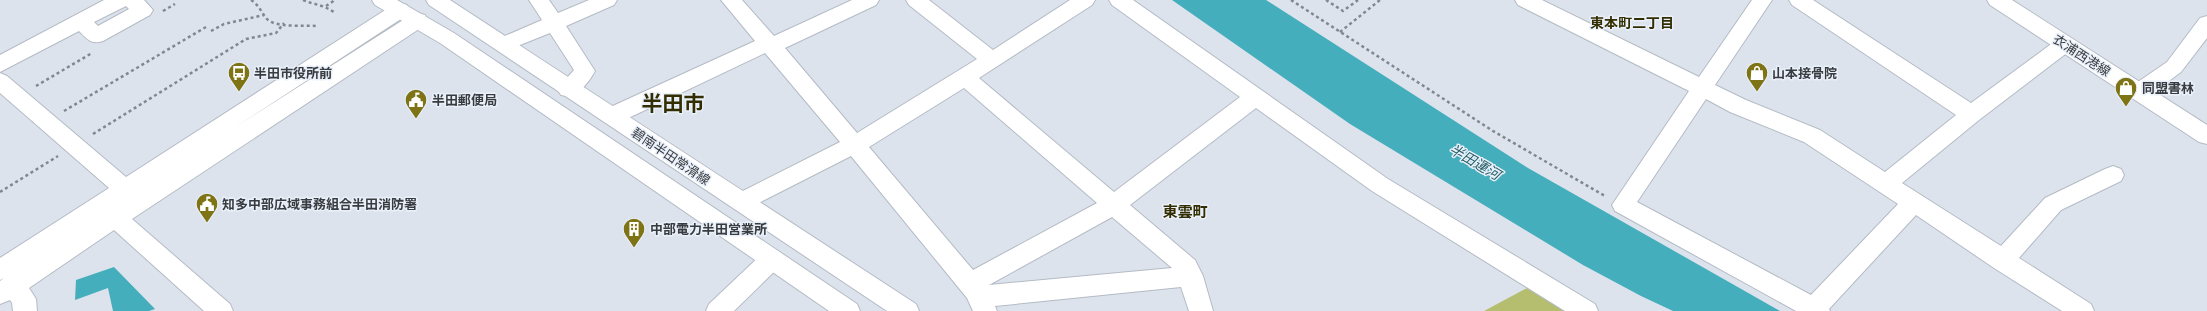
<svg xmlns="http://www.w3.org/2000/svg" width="2207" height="311" font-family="Karla,'Noto Sans JP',sans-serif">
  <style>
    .green { fill: #b5be6f }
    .water { fill: #45aebc }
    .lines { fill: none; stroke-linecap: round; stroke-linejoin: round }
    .minor-casing { stroke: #b4bbc5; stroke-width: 2 }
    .major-casing { stroke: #b4bbc5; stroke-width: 2 }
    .path { stroke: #82878e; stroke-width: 2.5; stroke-dasharray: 3 3; stroke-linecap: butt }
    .minor { fill: #fff; fill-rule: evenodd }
    .major { fill: #fff; fill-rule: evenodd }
    .labels { text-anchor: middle; stroke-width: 3; stroke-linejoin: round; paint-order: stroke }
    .street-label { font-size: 13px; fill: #383b3f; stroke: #e9f0fa }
    .poi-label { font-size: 13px; font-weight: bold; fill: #383b3f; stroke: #e9f0fa; text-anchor: start }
    .neighbourhood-label { font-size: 14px; font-weight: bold; fill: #332e02; stroke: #e9f0fa }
    .water-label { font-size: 14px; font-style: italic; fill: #276068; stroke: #e9f0fa }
    .quarter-label { font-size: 15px; font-weight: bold; fill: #332e02; stroke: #e9f0fa }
    .town-label { font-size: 21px; font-weight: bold; fill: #332e02; stroke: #e9f0fa }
  </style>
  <rect width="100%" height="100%" fill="#dce3ed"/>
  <!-- green -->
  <polygon class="green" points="1529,287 1573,311 1484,311"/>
  <!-- water -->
  <g class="water">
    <polygon points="1172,0 1266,0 1528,168 1780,311 1673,311 1641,296 1583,265 1350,124"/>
    <polygon points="114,267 155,309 149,311 113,311 108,288 75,300 76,280"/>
  </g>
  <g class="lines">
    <!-- minor casing -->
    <g class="minor-casing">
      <g id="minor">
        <path d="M104 0H144L153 10 150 15 103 41C91 45 87 39 79 31L0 72V55ZM126 6 129 9 98 26 94 22Z"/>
        <path d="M529 0H549L558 13 589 0H617L614 5 566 26 595 71C588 84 576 99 561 95L557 89 574 70 550 33 505 51 498 49 495 44 498 39 542 20Z"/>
        <path d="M721 0H742L774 36 852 0H879L876 5 785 48 857 133 977 59 909 5 906 0H929L993 50 1070 0H1095L1092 5 979 78 1114 192 1240 97 1112 5 1109 0H1133L1388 179 1595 304 1598 311H1565L1372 191 1256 108 1130 205 1195 260 1203 276 1213 311H1189L1181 287 995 306 997 311H973L967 298 851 156 749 208 741 211 733 208 730 202 733 196 840 142 765 53 620 122 612 124 604 122 601 116 604 110 755 41ZM964 88 1097 203 973 270 869 147ZM1112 217 1172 268 989 285Z"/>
        <path d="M1515 0H1542L1699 77 1752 0H1772L1715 85 1746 100 1820 130 1885 172 1956 115 1792 5 1789 0H1813L1971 103 2058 39 2065 37 2072 39 2075 44 2072 49 1979 120 1902 183 2001 246 2045 198 2105 169 2113 166 2121 169 2124 175 2121 181 2061 210 2019 258 2091 304 2094 311H2062L1994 268 1916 215 1829 309 1830 311H1796L1615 211 1612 205 1689 91 1518 5ZM1706 99 1730 112 1804 142 1898 204 1811 295 1637 202Z"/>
        <polygon points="400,3 407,5 410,10 407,15 231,130 411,15 418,13 425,15 428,20 425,25 132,219 230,304 233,311 204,311 114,230 29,288 36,299 37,311 13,311 12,303 10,300 0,304 0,281 4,278 0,280 0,258 109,188 0,93 0,73 7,76 126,177 393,5"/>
        <polygon points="2207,16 2207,38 2181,72 2146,98 2139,100 2132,98 2128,92 2132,86 2167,62 2200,18"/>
        <polygon points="771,250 779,253 783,260 779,267 734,311 706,311 709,304 763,253"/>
      </g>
    </g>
    <!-- major casing -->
    <g class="major-casing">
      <g id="major">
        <polygon points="372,0 397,0 454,33 857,304 860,311 829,311 440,43 375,5"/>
        <polygon points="426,0 450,0 916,304 919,311 887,311 429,5"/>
        <polygon points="1987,0 2012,0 2207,125 2207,144 2199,142 1990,5"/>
      </g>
    </g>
    <!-- path -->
    <g class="path">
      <path d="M251 0C259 5 261 12 267 19 275 28 304 25 316 26"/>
      <path d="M303 0C315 5 325 5 335 13"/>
      <polyline points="1291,0 1493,131 1605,196"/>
      <polyline points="1326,0 1343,11 1358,0"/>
      <polyline points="326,6 335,0"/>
      <polyline points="163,11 175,4"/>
      <polyline points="211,31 224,24 264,15"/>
      <polyline points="1340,32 1380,0"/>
      <polyline points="36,86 92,53"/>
      <polyline points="64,111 206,27"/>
      <polyline points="93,134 246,39 276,33 284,23"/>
      <polyline points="0,192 58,156"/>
    </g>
    <!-- minor -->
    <use href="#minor" class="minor"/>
    <!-- major -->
    <use href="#major" class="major"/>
  </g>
  <!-- icons -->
  <defs>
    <g id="bus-pin" transform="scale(1.15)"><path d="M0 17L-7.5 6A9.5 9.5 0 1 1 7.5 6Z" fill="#7e7315" stroke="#e9f0fa"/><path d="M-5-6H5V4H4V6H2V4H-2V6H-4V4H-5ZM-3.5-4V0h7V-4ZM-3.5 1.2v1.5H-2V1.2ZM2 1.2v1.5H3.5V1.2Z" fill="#fff"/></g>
    <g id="shop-pin" transform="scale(1.15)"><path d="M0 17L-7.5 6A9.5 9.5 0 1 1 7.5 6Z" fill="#7e7315" stroke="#e9f0fa"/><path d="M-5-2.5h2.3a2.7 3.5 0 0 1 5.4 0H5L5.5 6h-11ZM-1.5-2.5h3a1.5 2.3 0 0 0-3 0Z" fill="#fff"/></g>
    <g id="civic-pin" transform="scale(1.15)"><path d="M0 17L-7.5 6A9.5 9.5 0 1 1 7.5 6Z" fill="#7e7315" stroke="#e9f0fa"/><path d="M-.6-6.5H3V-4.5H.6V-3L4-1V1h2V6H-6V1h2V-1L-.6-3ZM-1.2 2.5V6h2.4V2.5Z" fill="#fff"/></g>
    <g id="building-pin" transform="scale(1.15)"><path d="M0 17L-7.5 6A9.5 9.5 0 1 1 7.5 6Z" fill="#7e7315" stroke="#e9f0fa"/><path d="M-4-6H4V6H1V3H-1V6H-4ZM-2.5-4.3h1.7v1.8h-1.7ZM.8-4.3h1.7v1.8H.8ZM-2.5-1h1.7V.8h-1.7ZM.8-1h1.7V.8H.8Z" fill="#fff"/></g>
  </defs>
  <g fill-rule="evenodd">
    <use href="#bus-pin" x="239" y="73"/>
    <use href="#shop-pin" x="1757" y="73"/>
    <use href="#shop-pin" x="2126" y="88"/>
    <use href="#civic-pin" x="416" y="100"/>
    <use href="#civic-pin" x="207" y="204"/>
    <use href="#building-pin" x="634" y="229"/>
  </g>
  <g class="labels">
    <!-- street labels -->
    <g class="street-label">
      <text transform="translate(2082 55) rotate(33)" y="5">衣浦西港線</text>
      <text transform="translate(671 156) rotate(34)" y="5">碧南半田常滑線</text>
    </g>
    <!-- poi labels -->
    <g class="poi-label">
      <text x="254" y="78">半田市役所前</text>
      <text x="1772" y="78">山本接骨院</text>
      <text x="2142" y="93">同盟書林</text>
      <text x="432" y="105">半田郵便局</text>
      <text x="222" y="209">知多中部広域事務組合半田消防署</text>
      <text x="650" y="234">中部電力半田営業所</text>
    </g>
    <!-- neighbourhood labels -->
    <g class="neighbourhood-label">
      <text x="1632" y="28">東本町二丁目</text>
    </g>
    <!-- water labels -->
    <g class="water-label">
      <text transform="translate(1475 162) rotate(30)" y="5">半田運河</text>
    </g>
    <!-- quarter labels -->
    <g class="quarter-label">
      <text x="1185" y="217">東雲町</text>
    </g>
    <!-- town labels -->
    <g class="town-label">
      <text x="673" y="111">半田市</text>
    </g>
  </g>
</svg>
